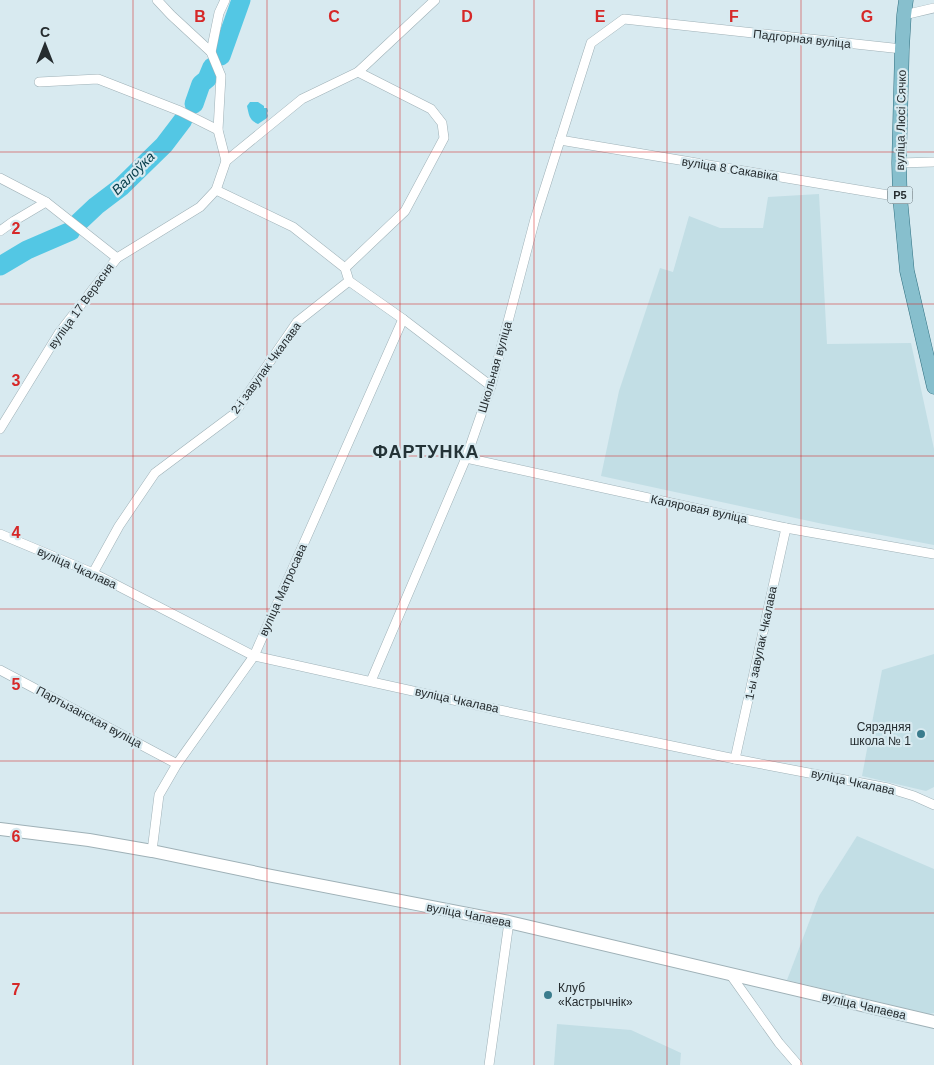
<svg xmlns="http://www.w3.org/2000/svg" width="934" height="1065" font-family="Arial,sans-serif">
  <style>
    .built { fill: #c2dee5 }
    .water { fill: #53c7e4 }
    .lines { fill: none; stroke-linecap: round; stroke-linejoin: round }
    .river { stroke: #53c7e4; stroke-width: 19 }
    .street-casing { stroke: #9fb1b7; stroke-width: 10 }
    .secondary-casing { stroke: #9fb1b7; stroke-width: 14 }
    .primary-casing { stroke: #317080; stroke-width: 15 }
    .street { stroke: #fff; stroke-width: 9 }
    .secondary { stroke: #fff; stroke-width: 12 }
    .primary { stroke: #87bfcd; stroke-width: 14 }
    .grid { fill: none; stroke: #d62828; stroke-width: 1; stroke-opacity: 0.55 }
    .poi-dot { fill: #3a7c8d; stroke: #d8eaf0; stroke-width: 2 }
    .labels { text-anchor: middle; stroke-width: 4.5; stroke-linejoin: round; paint-order: stroke }
    .shield { fill: #d8eaf0; stroke: #5b6569; stroke-width: 1 }
    .shield-label { font-size: 11px; font-weight: bold; fill: #252c2f }
    .street-label { font-size: 12px; fill: #252c2f; stroke: #d8eaf0 }
    .poi-label { font-size: 12px; fill: #252c2f; stroke: #d8eaf0; text-anchor: end }
    .water-label { font-size: 14px; font-style: italic; fill: #053c49; stroke: #d8eaf0 }
    .district-label { font-size: 18px; font-weight: bold; letter-spacing: 1px; fill: #243337; stroke: #d8eaf0 }
    .grid-label { font-size: 16px; text-anchor: middle; font-weight: bold; fill: #d62828; stroke: #d8eaf0; stroke-width: 4.5; stroke-linejoin: round; paint-order: stroke }
  </style>
  <rect width="100%" height="100%" fill="#d8eaf0"/>
  <!-- built -->
  <g class="built">
    <polygon points="819,194 827,344 911,343 934,449 934,545 823,524 601,476 619,391 660,268 673,272 689,216 720,228 763,228 768,197"/>
    <polygon points="934,654 934,787 926,791 862,776 882,670"/>
    <polygon points="857,836 934,869 934,1013 929,1014 787,980 819,896"/>
    <polygon points="557,1024 631,1030 681,1053 680,1065 554,1065"/>
  </g>
  <!-- water -->
  <path class="water" d="M250 102H258L264 106V108H267L268 111 267 113 268 116 267 118 258 124C249 120 249 115 247 106Z"/>
  <g class="lines">
    <!-- river -->
    <g class="river">
      <polyline points="221,56 241,0"/>
      <polyline points="194,104 201,84 207,79 212,67"/>
      <polyline points="79,222 96,206 121,187 164,145 183,120"/>
      <polyline points="0,266 27,250 71,231"/>
    </g>
    <!-- street casing -->
    <g class="street-casing">
      <g id="street">
        <polyline points="157,0 171,15 211,52 221,76 218,130 226,161"/>
        <polyline points="904,15 934,8"/>
        <polyline points="211,52 219,13 225,0"/>
        <polyline points="39,82 98,79 180,111 218,130"/>
        <polyline points="560,140 900,197"/>
        <polyline points="899,163 934,162"/>
        <polyline points="0,178 46,202 117,258"/>
        <polyline points="216,190 293,227 345,268 349,281 403,319 491,386"/>
        <polyline points="0,231 14,221 46,202"/>
        <polyline points="345,268 405,211 444,138 442,123 431,109 358,72"/>
        <polyline points="0,429 59,333 117,258 200,207 216,190 226,161 302,99 358,72 435,0"/>
        <polyline points="466,458 786,528 934,554"/>
        <polyline points="0,534 93,573 254,656 485,707 735,759 888,788 914,796 934,805"/>
        <polyline points="93,573 119,526 155,473 234,414 297,322 349,281"/>
        <polyline points="0,670 177,764"/>
        <polyline points="371,681 466,458 491,386 535,219 591,43 624,19 902,49"/>
        <polyline points="735,759 786,528"/>
        <polyline points="152,851 159,795 177,764 254,656 403,319"/>
        <polyline points="730,974 779,1043 798,1065"/>
        <polyline points="489,1065 509,922"/>
      </g>
    </g>
    <!-- secondary casing -->
    <g class="secondary-casing">
      <polyline id="secondary" points="0,829 89,840 152,851 267,875 509,922 934,1022"/>
    </g>
    <!-- primary casing -->
    <g class="primary-casing">
      <polyline id="primary" points="906,0 904,15 902,49 899,163 900,197 907,271 934,387"/>
    </g>
    <!-- street -->
    <use href="#street" class="street"/>
    <!-- secondary -->
    <use href="#secondary" class="secondary"/>
    <!-- primary -->
    <use href="#primary" class="primary"/>
  </g>
  <!-- grid -->
  <path class="grid" d="M133 0V1065M267 0V1065M400 0V1065M534 0V1065M667 0V1065M801 0V1065M0 152H934M0 304H934M0 456H934M0 609H934M0 761H934M0 913H934"/>
  <!-- markers -->
  <g class="poi-dot">
    <circle cx="921" cy="734" r="5"/>
    <circle cx="548" cy="995" r="5"/>
  </g>
  <g class="labels">
    <!-- shield labels -->
    <rect class="shield" x="887.5" y="186.5" width="25" height="17" rx="4"/>
    <g class="shield-label">
      <text x="900" y="199">Р5</text>
    </g>
    <!-- street labels -->
    <g class="street-label">
      <text transform="translate(802 39) rotate(6)" y="4">Падгорная вуліца</text>
      <text transform="translate(901 120) rotate(-89)" y="4">вуліца Люсі Сячко</text>
      <text transform="translate(730 169) rotate(9)" y="4">вуліца 8 Сакавіка</text>
      <text transform="translate(81 306) rotate(-54)" y="4">вуліца 17 Верасня</text>
      <text transform="translate(495 367) rotate(-74)" y="4">Школьная вуліца</text>
      <text transform="translate(266 368) rotate(-54)" y="4">2-і завулак Чкалава</text>
      <text transform="translate(699 509) rotate(12)" y="4">Каляровая вуліца</text>
      <text transform="translate(77 568) rotate(24)" y="4">вуліца Чкалава</text>
      <text transform="translate(283 590) rotate(-66)" y="4">вуліца Матросава</text>
      <text transform="translate(761 643) rotate(-78)" y="4">1-ы завулак Чкалава</text>
      <text transform="translate(457 700) rotate(12)" y="4">вуліца Чкалава</text>
      <text transform="translate(89 717) rotate(28)" y="4">Партызанская вуліца</text>
      <text transform="translate(853 782) rotate(12)" y="4">вуліца Чкалава</text>
      <text transform="translate(469 915) rotate(11)" y="4">вуліца Чапаева</text>
      <text transform="translate(864 1006) rotate(13)" y="4">вуліца Чапаева</text>
    </g>
    <!-- poi labels -->
    <g class="poi-label">
      <text x="911" y="731">Сярэдняя<tspan x="911" dy="14">школа № 1</tspan></text>
      <text x="558" y="992" text-anchor="start">Клуб<tspan x="558" dy="14">«Кастрычнік»</tspan></text>
    </g>
    <!-- water labels -->
    <g class="water-label">
      <text transform="translate(133 173) rotate(-45)" y="5">Валоўка</text>
    </g>
    <!-- district labels -->
    <g class="district-label">
      <text x="426" y="458">ФАРТУНКА</text>
    </g>
  </g>
  <g class="grid-label">
    <text x="200" y="22">B</text>
    <text x="334" y="22">C</text>
    <text x="467" y="22">D</text>
    <text x="600" y="22">E</text>
    <text x="734" y="22">F</text>
    <text x="867" y="22">G</text>
    <text x="16" y="234">2</text>
    <text x="16" y="386">3</text>
    <text x="16" y="538">4</text>
    <text x="16" y="690">5</text>
    <text x="16" y="842">6</text>
    <text x="16" y="995">7</text>
  </g>
  <!-- north arrow -->
  <g transform="translate(45 45)" stroke="#d8eaf0" stroke-width="4" paint-order="stroke">
  <path d="M0-4L9 19L0 12L-9 19Z" fill="#252c2f"/>
  <text y="-8" font-size="14" font-weight="bold" text-anchor="middle" fill="#252c2f">С</text>
  </g>
</svg>
